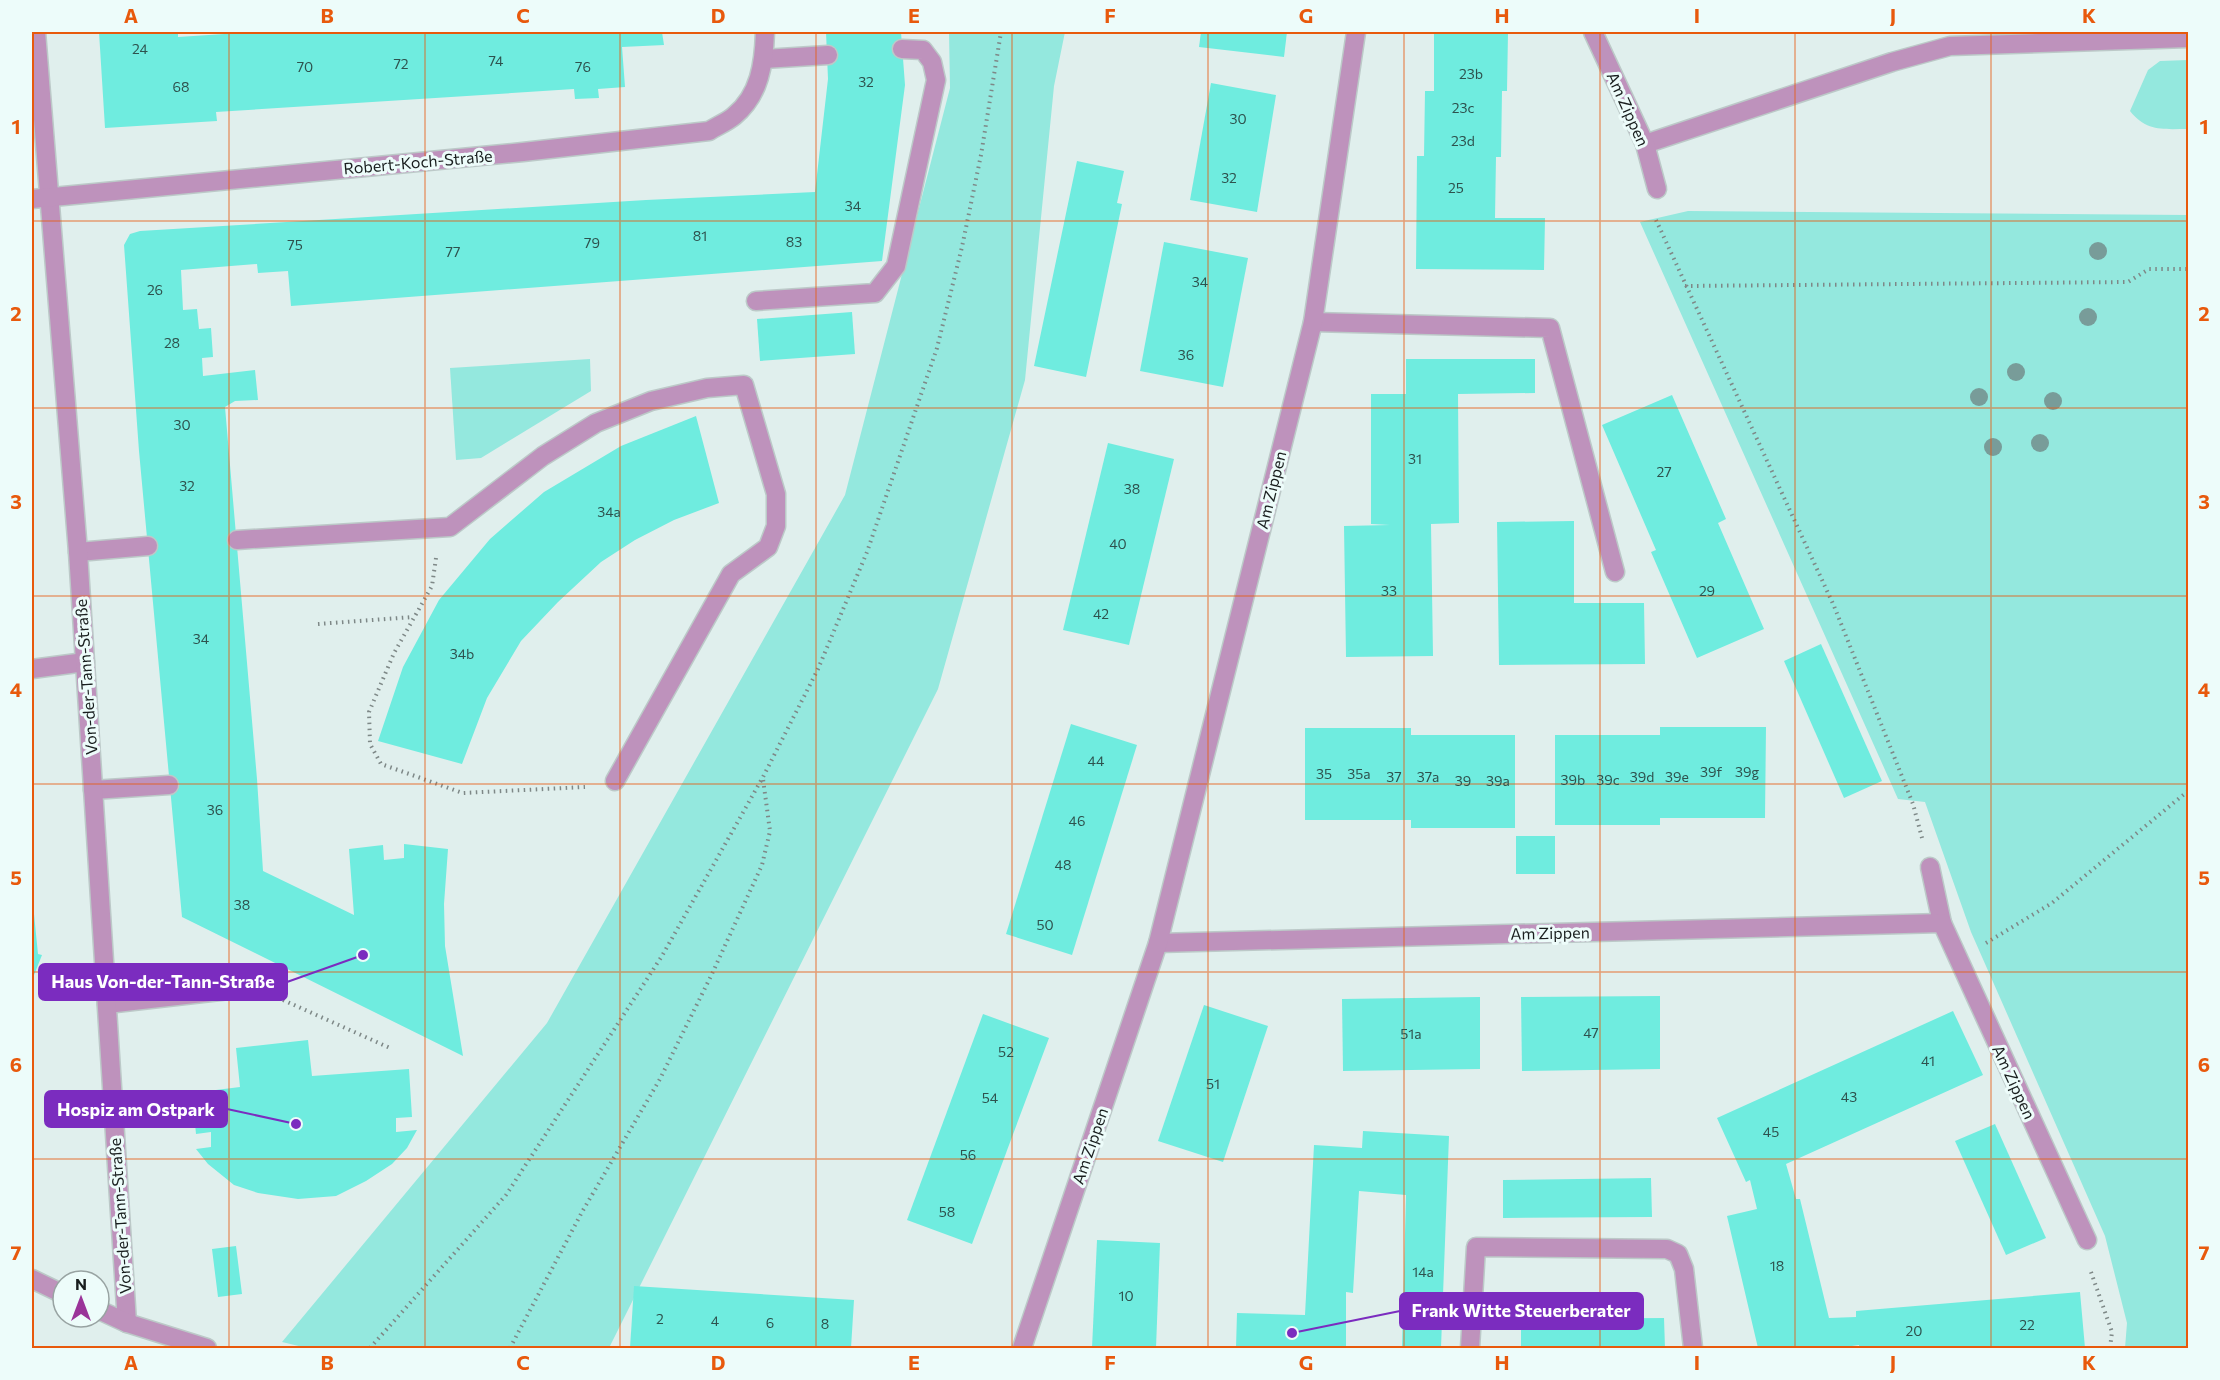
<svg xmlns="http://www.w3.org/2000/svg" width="2220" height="1380" font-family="Commissioner,sans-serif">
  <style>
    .green { fill: #94e8de }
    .building { fill: #6fecdf }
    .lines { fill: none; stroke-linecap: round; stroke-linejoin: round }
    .lane-casing { stroke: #bcc9c8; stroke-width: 21 }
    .street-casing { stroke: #bcc9c8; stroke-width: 21 }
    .path { stroke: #7e8887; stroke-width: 4; stroke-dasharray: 1.5 4.5; stroke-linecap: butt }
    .lane { stroke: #be92bc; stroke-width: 18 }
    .street { stroke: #be92bc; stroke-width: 18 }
    .tree { fill: #789c99 }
    .grid { fill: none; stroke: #e8590c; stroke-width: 1.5; stroke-opacity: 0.55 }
    .labels { text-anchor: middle; stroke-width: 6; stroke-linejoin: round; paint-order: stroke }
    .number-label { font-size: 14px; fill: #2e524e }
    .street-label { font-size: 16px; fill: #191e1e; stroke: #edfcfa }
    .leader { fill: none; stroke: #7b2cbf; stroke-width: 2 }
    .callout-dot { fill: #7b2cbf; stroke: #edfcfa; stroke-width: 2 }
    .callout { fill: #7b2cbf; stroke: #7b2cbf; stroke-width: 2 }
    .callout-label { font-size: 18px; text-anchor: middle; font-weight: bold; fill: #fff }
    .neatline { fill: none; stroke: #e8590c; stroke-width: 2 }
    .grid-label { font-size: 20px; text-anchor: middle; font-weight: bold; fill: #e8590c }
  </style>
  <rect width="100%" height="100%" fill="#e0efed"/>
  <!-- green -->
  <g class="green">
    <polygon points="949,32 1065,32 1054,86 1025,380 938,689 609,1348 307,1348 282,1342 547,1023 845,495 950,88"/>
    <path d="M2188 60V129C2163 129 2147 132 2130 111L2148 70 2160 61Z"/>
    <polygon points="1688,211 2188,215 2188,1348 2125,1348 2127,1323 2105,1236 1971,932 1925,802 1898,799 1640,222"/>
    <polygon points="590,359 591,391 481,458 456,460 450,368"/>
  </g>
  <!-- building -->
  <g class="building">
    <polygon points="99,32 178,32 178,37 255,32 662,32 664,45 622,47 625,87 598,89 599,98 575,99 574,89 451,97 216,112 217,121 105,128"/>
    <polygon points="826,32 901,32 905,85 882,261 291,306 288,271 258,273 257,264 181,270 183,310 197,309 199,329 211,328 213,357 202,358 203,376 255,370 258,400 235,401 225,407 257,779 263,871 354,915 349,849 383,845 384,860 404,858 404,844 448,849 444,904 445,946 463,1056 182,917 139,451 124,245 130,234 140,231 646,200 815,192 828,79"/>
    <polygon points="1201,32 1287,32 1284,57 1199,47"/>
    <polygon points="1434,32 1508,32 1507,91 1502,91 1501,157 1496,157 1495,218 1545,218 1544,270 1416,269 1417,156 1424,156 1425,91 1434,91"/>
    <polygon points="1211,83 1276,95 1257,212 1190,200"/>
    <polygon points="1077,161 1124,171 1117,203 1122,204 1086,377 1034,366"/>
    <polygon points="1164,242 1248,258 1223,387 1140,371"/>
    <polygon points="852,312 855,354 760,361 757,319"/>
    <polygon points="1406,359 1535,359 1535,393 1458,394 1459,523 1431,524 1433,656 1346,657 1344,526 1390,525 1371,524 1371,394 1406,394"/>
    <polygon points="1672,395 1726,519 1718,523 1764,629 1697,658 1651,552 1656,550 1602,425"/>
    <polygon points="696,416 719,503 674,520 635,540 601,562 558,602 521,641 487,698 462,764 378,741 403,667 439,600 490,539 544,492 621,446"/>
    <polygon points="1108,443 1174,459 1129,645 1063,630"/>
    <polygon points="1574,521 1574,603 1644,603 1645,664 1499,665 1497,522"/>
    <polygon points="1821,644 1882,781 1844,798 1784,661"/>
    <polygon points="1071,724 1137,745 1072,955 1006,934"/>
    <polygon points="1660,727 1766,727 1765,818 1660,818 1660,825 1555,825 1555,735 1660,735"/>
    <polygon points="1305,728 1411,728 1411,735 1515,735 1515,828 1411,828 1411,820 1305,820"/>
    <rect x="1516" y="836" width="39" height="38"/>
    <polygon points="32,904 33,904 38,954 42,955 32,980"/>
    <polygon points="1660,996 1660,1069 1522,1071 1521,997"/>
    <polygon points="1480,997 1480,1069 1343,1071 1342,999"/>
    <polygon points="1204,1005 1268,1026 1223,1162 1158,1141"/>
    <polygon points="1953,1011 1983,1075 1786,1164 1796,1199 1800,1199 1829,1318 1856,1317 1856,1311 2080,1292 2085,1348 1859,1348 1859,1345 1838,1348 1758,1348 1727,1216 1757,1209 1750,1180 1746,1182 1717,1118"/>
    <polygon points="983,1014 1049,1038 972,1244 907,1220"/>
    <polygon points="308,1040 312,1076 409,1069 412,1117 396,1118 396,1132 417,1130 407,1148 392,1164 366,1181 336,1196 298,1199 258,1193 234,1185 208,1164 196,1149 211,1147 211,1132 196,1134 192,1093 240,1087 236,1048"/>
    <polygon points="1995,1124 2046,1238 2006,1255 1955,1141"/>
    <polygon points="1363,1131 1449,1136 1441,1348 1402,1348 1406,1195 1359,1191 1353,1293 1346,1292 1346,1348 1236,1348 1237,1313 1305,1315 1314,1145 1362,1148"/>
    <polygon points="1651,1178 1652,1217 1503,1218 1503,1180"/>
    <polygon points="1097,1240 1160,1243 1156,1348 1092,1348"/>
    <polygon points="236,1246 242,1294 218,1297 212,1249"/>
    <polygon points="634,1286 854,1300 851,1348 630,1348"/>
    <polygon points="1664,1318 1665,1348 1521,1348 1521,1319"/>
  </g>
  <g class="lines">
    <!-- lane casing -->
    <g class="lane-casing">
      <g id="lane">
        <polyline points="764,59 828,55"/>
        <polyline points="1645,144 1892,62 1950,46 2188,38"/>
        <polyline points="756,301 875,293 896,266 936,80 932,62 923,50 902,49"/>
        <polyline points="1313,322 1550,328 1615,572"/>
        <polyline points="237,540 450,527 543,456 596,423 651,401 707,388 744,385 776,494 776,526 768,547 731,574 615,781"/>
        <polyline points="78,552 148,546"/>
        <polyline points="32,669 85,662"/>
        <polyline points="93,790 169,785"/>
        <polyline points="107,1004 255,987"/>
        <polyline points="1470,1348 1476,1247 1667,1249 1678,1254 1684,1269 1693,1348"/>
      </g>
    </g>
    <!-- street casing -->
    <g class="street-casing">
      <g id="street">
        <polyline points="36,32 78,552 127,1323"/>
        <polyline points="1593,32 1645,144 1657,189"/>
        <path d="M32 199 523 152 709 131C717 126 727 122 734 116 760 95 764 63 765 32"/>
        <polyline points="1930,867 1942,923"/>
        <polyline points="1158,943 1942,923 2087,1240"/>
        <polyline points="32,1279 63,1294"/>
        <polyline points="99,1310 127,1323 207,1348"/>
        <polyline points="1022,1348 1158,943 1313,322 1356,32"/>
      </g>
    </g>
    <!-- path -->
    <g class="path">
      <polyline points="1656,220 1834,606 1913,804 1922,838"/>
      <polyline points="1685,286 2128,282 2149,269 2188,269"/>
      <polyline points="436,558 432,586 394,653 369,712 370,744 381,764 463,793 585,787"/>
      <polyline points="318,624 413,617"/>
      <polyline points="1986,943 2052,903 2188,791"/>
      <polyline points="283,1000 390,1048"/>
      <polyline points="2091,1272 2112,1332 2110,1348"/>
      <polyline points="370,1348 506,1195 662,956 763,777 818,669 867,552 937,348 962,247 981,155 1001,32"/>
      <polyline points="510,1348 582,1212 660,1079 711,976 762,865 770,831 763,779"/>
    </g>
    <!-- lane -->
    <use href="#lane" class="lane"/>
    <!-- street -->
    <use href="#street" class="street"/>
  </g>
  <!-- trees -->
  <g class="tree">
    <circle cx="2098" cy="251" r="9"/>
    <circle cx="2088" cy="317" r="9"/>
    <circle cx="2016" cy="372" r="9"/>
    <circle cx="1979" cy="397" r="9"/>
    <circle cx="2053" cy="401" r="9"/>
    <circle cx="2040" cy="443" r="9"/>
    <circle cx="1993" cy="447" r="9"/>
  </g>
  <!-- grid -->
  <path class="grid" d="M229 32V1348M425 32V1348M620 32V1348M816 32V1348M1012 32V1348M1208 32V1348M1404 32V1348M1600 32V1348M1795 32V1348M1991 32V1348M32 221H2188M32 408H2188M32 596H2188M32 784H2188M32 972H2188M32 1159H2188"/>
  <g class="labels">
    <!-- number labels -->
    <g class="number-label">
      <text x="140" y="54">24</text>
      <text x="496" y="66">74</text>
      <text x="401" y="69">72</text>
      <text x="305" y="72">70</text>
      <text x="583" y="72">76</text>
      <text x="1471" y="79">23b</text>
      <text x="866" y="87">32</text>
      <text x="181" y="92">68</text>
      <text x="1463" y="113">23c</text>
      <text x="1238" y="124">30</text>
      <text x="1463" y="146">23d</text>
      <text x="1229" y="183">32</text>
      <text x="1456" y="193">25</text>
      <text x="853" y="211">34</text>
      <text x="700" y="241">81</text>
      <text x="794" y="247">83</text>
      <text x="592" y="248">79</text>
      <text x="295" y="250">75</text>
      <text x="453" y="257">77</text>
      <text x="1200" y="287">34</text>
      <text x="155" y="295">26</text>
      <text x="172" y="348">28</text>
      <text x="1186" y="360">36</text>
      <text x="182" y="430">30</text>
      <text x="1415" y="464">31</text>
      <text x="1664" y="477">27</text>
      <text x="187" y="491">32</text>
      <text x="1132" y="494">38</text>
      <text x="609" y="517">34a</text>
      <text x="1118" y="549">40</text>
      <text x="1389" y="596">33</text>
      <text x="1707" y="596">29</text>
      <text x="1101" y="619">42</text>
      <text x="201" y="644">34</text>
      <text x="462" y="659">34b</text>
      <text x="1096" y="766">44</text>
      <text x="1711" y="777">39f</text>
      <text x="1747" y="777">39g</text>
      <text x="1324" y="779">35</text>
      <text x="1359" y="779">35a</text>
      <text x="1394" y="782">37</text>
      <text x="1428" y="782">37a</text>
      <text x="1642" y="782">39d</text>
      <text x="1677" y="782">39e</text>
      <text x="1573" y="785">39b</text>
      <text x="1608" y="785">39c</text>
      <text x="1463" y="786">39</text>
      <text x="1498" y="786">39a</text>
      <text x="215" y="815">36</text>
      <text x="1077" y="826">46</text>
      <text x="1063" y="870">48</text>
      <text x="242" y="910">38</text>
      <text x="1045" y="930">50</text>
      <text x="1591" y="1038">47</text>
      <text x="1411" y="1039">51a</text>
      <text x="1006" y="1057">52</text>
      <text x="1928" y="1066">41</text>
      <text x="1213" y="1089">51</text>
      <text x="1849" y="1102">43</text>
      <text x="990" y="1103">54</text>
      <text x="1771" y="1137">45</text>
      <text x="968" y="1160">56</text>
      <text x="947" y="1217">58</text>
      <text x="1777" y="1271">18</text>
      <text x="1423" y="1277">14a</text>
      <text x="1126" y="1301">10</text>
      <text x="660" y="1324">2</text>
      <text x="715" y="1326">4</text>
      <text x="770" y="1328">6</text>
      <text x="825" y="1329">8</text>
      <text x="2027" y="1330">22</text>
      <text x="1914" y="1336">20</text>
    </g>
    <!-- street labels -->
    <g class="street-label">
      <text transform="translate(1628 109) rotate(66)" y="6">Am Zippen</text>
      <text transform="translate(418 162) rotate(-5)" y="6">Robert-Koch-Straße</text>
      <text transform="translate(1271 490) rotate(-76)" y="6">Am Zippen</text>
      <text transform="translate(86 677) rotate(-94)" y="6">Von-der-Tann-Straße</text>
      <text transform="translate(1550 933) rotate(-1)" y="6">Am Zippen</text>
      <text transform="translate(2014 1082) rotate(65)" y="6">Am Zippen</text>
      <text transform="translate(1090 1146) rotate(-71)" y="6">Am Zippen</text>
      <text transform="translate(120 1216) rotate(-94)" y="6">Von-der-Tann-Straße</text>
    </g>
  </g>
  <!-- callouts -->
  <path class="leader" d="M363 955L287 982M296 1124L227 1109M1292 1333L1400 1311"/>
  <g class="callout-dot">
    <circle cx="363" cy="955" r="6"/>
    <circle cx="296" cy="1124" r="6"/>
    <circle cx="1292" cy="1333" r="6"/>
  </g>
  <g class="callout">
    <rect x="39" y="964" width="248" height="36" rx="6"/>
    <rect x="45" y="1091" width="182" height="36" rx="6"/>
    <rect x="1400" y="1293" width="243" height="36" rx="6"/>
  </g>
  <g class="callout-label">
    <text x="163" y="988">Haus Von-der-Tann-Straße</text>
    <text x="136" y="1116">Hospiz am Ostpark</text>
    <text x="1521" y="1317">Frank Witte Steuerberater</text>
  </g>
  <!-- border -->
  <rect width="2220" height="1380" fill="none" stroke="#edfcfa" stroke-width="66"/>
  <!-- north arrow -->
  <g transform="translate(81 1299)"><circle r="28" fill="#edfcfa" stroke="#98a3a2" stroke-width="1.5"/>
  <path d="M0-4.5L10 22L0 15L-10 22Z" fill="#9a3499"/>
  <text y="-9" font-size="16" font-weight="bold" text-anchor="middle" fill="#191e1e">N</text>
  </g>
  <rect x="33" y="33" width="2154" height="1314" class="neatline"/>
  <g class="grid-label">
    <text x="131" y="23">A</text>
    <text x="327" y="23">B</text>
    <text x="523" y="23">C</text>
    <text x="718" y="23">D</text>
    <text x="914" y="23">E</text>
    <text x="1110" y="23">F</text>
    <text x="1306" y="23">G</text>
    <text x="1502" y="23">H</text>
    <text x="1697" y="23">I</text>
    <text x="1893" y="23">J</text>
    <text x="2089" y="23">K</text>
    <text x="16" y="134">1</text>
    <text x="2204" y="134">1</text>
    <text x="16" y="321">2</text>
    <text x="2204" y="321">2</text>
    <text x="16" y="509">3</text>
    <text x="2204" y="509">3</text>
    <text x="16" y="697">4</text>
    <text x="2204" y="697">4</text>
    <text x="16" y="885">5</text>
    <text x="2204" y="885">5</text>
    <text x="16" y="1072">6</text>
    <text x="2204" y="1072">6</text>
    <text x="16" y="1260">7</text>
    <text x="2204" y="1260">7</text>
    <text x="131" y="1370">A</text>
    <text x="327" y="1370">B</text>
    <text x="523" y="1370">C</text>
    <text x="718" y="1370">D</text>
    <text x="914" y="1370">E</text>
    <text x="1110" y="1370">F</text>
    <text x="1306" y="1370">G</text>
    <text x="1502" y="1370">H</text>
    <text x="1697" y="1370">I</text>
    <text x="1893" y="1370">J</text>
    <text x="2089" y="1370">K</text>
  </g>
</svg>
